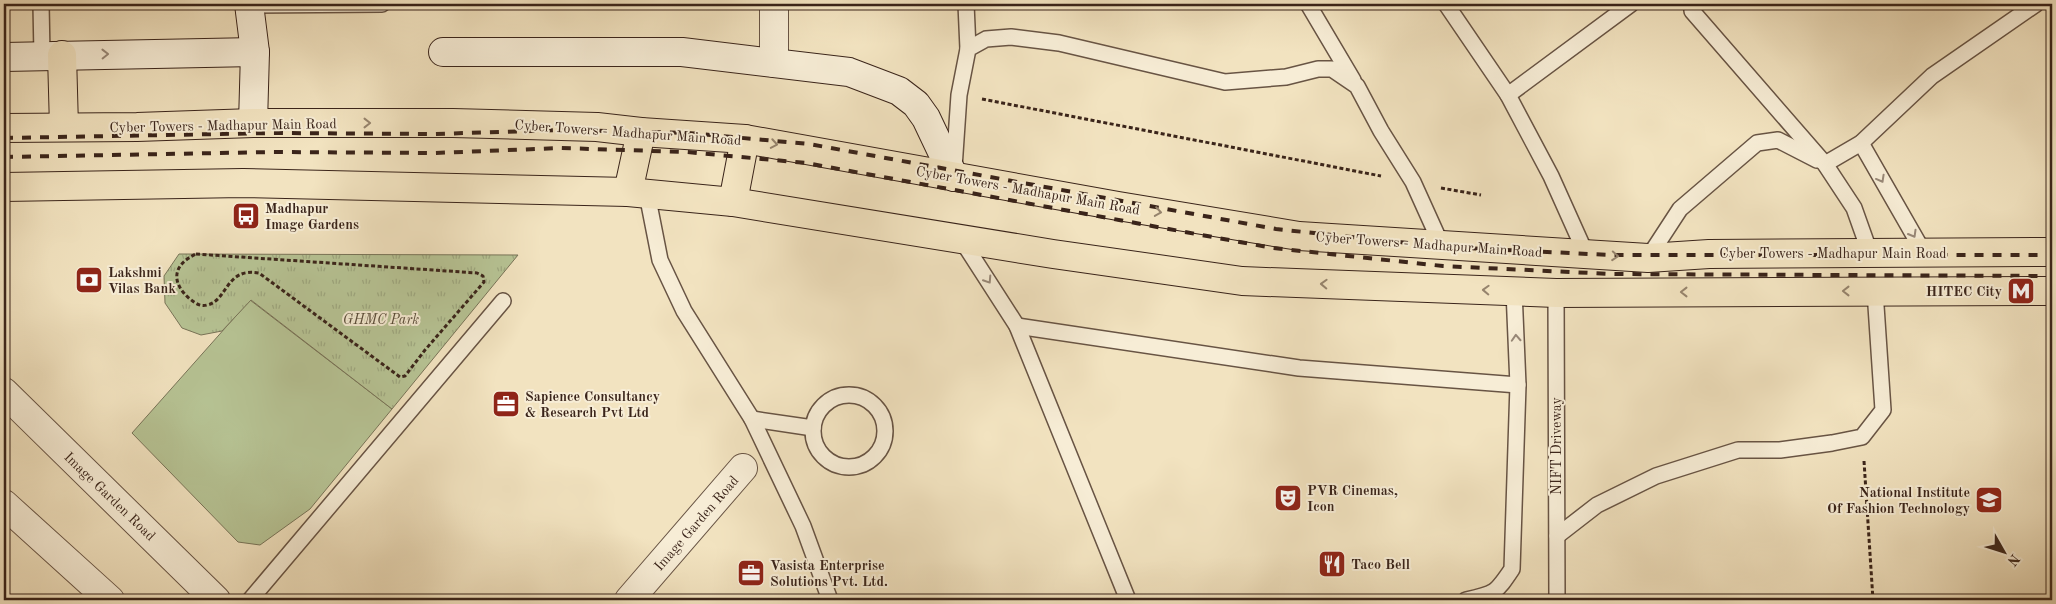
<svg xmlns="http://www.w3.org/2000/svg" width="2056" height="604" font-family="'Old Standard TT',serif">
  <style>
    .grass { fill: #b7c495; stroke: #787458 }
    .park { fill: url(#park-tufts); stroke: #787458 }
    .lines { fill: none; stroke-linecap: round; stroke-linejoin: round }
    .lane-casing { stroke: #685444; stroke-width: 18 }
    .street-casing { stroke: #685444; stroke-width: 30 }
    .secondary-casing { stroke: #3a241a; stroke-width: 30 }
    .primary-casing { stroke: #3a241a; stroke-width: 30 }
    .path { stroke: #3a241a; stroke-width: 3; stroke-dasharray: 4 2.5; stroke-linecap: butt }
    .lane { stroke: #f7edd6; stroke-width: 15 }
    .street { stroke: #f7edd6; stroke-width: 28 }
    .secondary { stroke: #f7edd6; stroke-width: 28 }
    .primary { stroke: #f2e3c0; stroke-width: 28 }
    .rail { stroke: #3a241a; stroke-width: 4; stroke-dasharray: 9 9; stroke-linecap: butt }
    .oneway { stroke: #988878 }
    .oneway2 { stroke: #96846d }
    .labels { text-anchor: middle; stroke-width: 4; stroke-linejoin: round; paint-order: stroke }
    .street-label { font-size: 14px; fill: #3a241a; stroke: #f7edd6 }
    .poi-label { font-size: 14px; font-weight: bold; fill: #3a241a; stroke: #f7edd6; text-anchor: start }
    .park-label { font-size: 14px; font-style: italic; fill: #594c39; stroke: #f7edd6 }
  </style>
  <defs>
    <pattern id="park-tufts" width="24" height="20" patternUnits="userSpaceOnUse" patternTransform="scale(1.25)"><rect width="24" height="20" fill="#b7c495"/><path d="M3 7l-1-3M5 7V3M7 7l1-3M15 17l-1-3M17 17v-4M19 17l1-3" fill="none" stroke="#9ea880"/></pattern>
  </defs>
  <rect width="100%" height="100%" fill="#f2e3c0"/>
  <filter id="stains"><feTurbulence type="fractalNoise" baseFrequency=".004" numOctaves="4"/><feColorMatrix values="0 0 0 0 .2 0 0 0 0 .09 0 0 0 0 .02 0 0 0 .5 -.17"/></filter>
  <radialGradient id="worn" r=".72"><stop offset=".6" stop-color="#630" stop-opacity="0"/><stop offset="1" stop-color="#630" stop-opacity=".3"/></radialGradient>
  <!-- grass -->
  <polygon class="grass" points="250,300 392,409 310,509 260,545 238,542 132,433"/>
  <!-- park -->
  <polygon class="park" points="179,254 518,255 392,409 251,300 222,331 201,335 182,328 165,303 164,276"/>
  <g class="lines">
    <!-- lane casing -->
    <g class="lane-casing">
      <g id="lane">
        <polyline points="41,4 42,55"/>
        <polyline points="966,4 968,49"/>
        <polyline points="1308,4 1353,80"/>
        <polyline points="1446,4 1508,95 1631,4"/>
        <polyline points="1692,4 1692,11 1825,164 1854,208 1870,253"/>
        <polyline points="249,5 382,4"/>
        <polyline points="1508,95 1551,176 1586,254"/>
        <polyline points="1861,143 1924,253"/>
        <polyline points="1825,164 1861,143 1932,76 2036,4"/>
        <polyline points="954,168 959,95 968,49 986,39 1011,37 1059,43 1225,82 1286,77 1318,69 1332,69 1357,86 1381,131 1413,182 1441,244"/>
        <polyline points="647,194 660,260 684,311 752,419 803,526 830,600"/>
        <polyline points="961,239 1017,326 1128,600"/>
        <polyline points="1648,258 1680,209 1757,143 1778,140 1817,160"/>
        <polyline points="1556,293 1557,600"/>
        <polyline points="1017,326 1299,368 1518,385"/>
        <circle cx="849" cy="431" r="36"/>
        <polyline points="752,419 813,428"/>
        <polyline points="1557,536 1597,505 1656,476 1738,450 1780,450 1832,443 1862,437 1883,410 1875,291"/>
        <polyline points="250,600 503,301"/>
        <path d="M1466 600C1495 594 1496 593 1512 569L1518 385 1514 291"/>
      </g>
    </g>
    <!-- street casing -->
    <g class="street-casing">
      <g id="street">
        <polyline points="774,63 774,4"/>
        <polyline points="4,392 216,600"/>
        <polyline points="4,504 110,600"/>
        <polyline points="629,600 743,468"/>
      </g>
    </g>
    <!-- secondary casing -->
    <g class="secondary-casing">
      <g id="secondary">
        <polyline points="249,4 255,52 253,123"/>
        <polyline points="443,52 682,52 849,72 899,91 916,104 926,118 954,177"/>
        <polyline points="4,57 255,52"/>
      </g>
    </g>
    <!-- primary casing -->
    <g class="primary-casing">
      <g id="primary">
        <polyline points="62,55 64,127"/>
        <polyline points="4,128 137,127 253,123 453,123 597,127 641,132 745,139 1118,206 1299,236 1648,258 1709,254 2052,252"/>
        <polyline points="4,187 243,183 628,192 733,202 1053,254 1242,281 1556,293 2052,291"/>
        <polyline points="628,192 641,132"/>
        <polyline points="733,202 745,139"/>
      </g>
    </g>
    <!-- path -->
    <g class="path">
      <polyline points="982,99 1381,176"/>
      <polyline points="1441,188 1481,195"/>
      <path d="M196 254 477 273 483 276 484 282 425 350 405 376 400 377 259 273C225 267 228 301 207 305 200 307 195 303 190 299 171 283 172 265 196 254Z"/>
      <polyline points="1864,461 1873,600"/>
    </g>
    <!-- lane -->
    <use href="#lane" class="lane"/>
    <!-- street -->
    <use href="#street" class="street"/>
    <!-- secondary -->
    <use href="#secondary" class="secondary"/>
    <!-- primary -->
    <use href="#primary" class="primary"/>
    <!-- rail -->
    <g class="rail">
      <polyline points="4,138 272,133 435,134 562,130 688,133 809,144 1276,229 1445,247 1610,255 2052,255"/>
      <polyline points="4,157 272,152 435,153 561,148 687,152 806,163 1273,248 1443,266 1612,274 2052,276"/>
    </g>
  </g>
  <!-- one-way arrows -->
  <defs><path id="oneway-chevron" d="M-2-3.5L2.5 0L-2 3.5" fill="none" stroke-width="1.6" stroke-linecap="round" stroke-linejoin="round" transform="scale(1.25)"/></defs>
  <g class="oneway">
    <use href="#oneway-chevron" transform="translate(105 54) rotate(-1)"/>
    <use href="#oneway-chevron" transform="translate(1881 179) rotate(61)"/>
    <use href="#oneway-chevron" transform="translate(1913 234) rotate(60)"/>
    <use href="#oneway-chevron" transform="translate(988 280) rotate(57)"/>
    <use href="#oneway-chevron" transform="translate(1516 338) rotate(-93)"/>
  </g>
  <g class="oneway2">
    <use href="#oneway-chevron" transform="translate(367 123)"/>
    <use href="#oneway-chevron" transform="translate(774 144) rotate(10)"/>
    <use href="#oneway-chevron" transform="translate(1158 212) rotate(9)"/>
    <use href="#oneway-chevron" transform="translate(1615 256) rotate(4)"/>
    <use href="#oneway-chevron" transform="translate(1324 284) rotate(-178)"/>
    <use href="#oneway-chevron" transform="translate(1486 290) rotate(-178)"/>
    <use href="#oneway-chevron" transform="translate(1846 291) rotate(180)"/>
    <use href="#oneway-chevron" transform="translate(1684 292) rotate(180)"/>
  </g>
  <!-- icons -->
  <defs>
    <g id="bus-square" transform="scale(1.4375)"><rect x="-9" y="-9" width="18" height="18" rx="4" fill="#8f2418" stroke="#f7edd6"/><path d="M-5-6H5V4H4V6H2V4H-2V6H-4V4H-5ZM-3.5-4V0h7V-4ZM-3.5 1.2v1.5H-2V1.2ZM2 1.2v1.5H3.5V1.2Z" fill="#fff"/></g>
    <g id="bank-square" transform="scale(1.4375)"><rect x="-9" y="-9" width="18" height="18" rx="4" fill="#8f2418" stroke="#f7edd6"/><path d="M-6-4H6V4H-6ZM0-2.3a2.3 2.3 0 1 0 0 4.6a2.3 2.3 0 1 0 0-4.6Z" fill="#fff"/></g>
    <g id="metro-square" transform="scale(1.4375)"><rect x="-9" y="-9" width="18" height="18" rx="4" fill="#8f2418" stroke="#f7edd6"/><path d="M-5.5 5V-5H-3L0 0L3-5H5.5V5H3V-.5L0 4L-3-.5V5Z" fill="#fff"/></g>
    <g id="office-square" transform="scale(1.4375)"><rect x="-9" y="-9" width="18" height="18" rx="4" fill="#8f2418" stroke="#f7edd6"/><path d="M-6-3h4V-5.5h4V-3h4V5H-6ZM-1-4.5V-3h2v-1.5ZM-6 0V1H6V0Z" fill="#fff"/></g>
    <g id="theatre-square" transform="scale(1.4375)"><rect x="-9" y="-9" width="18" height="18" rx="4" fill="#8f2418" stroke="#f7edd6"/><path d="M-5-5.5Q0-4 5-5.5V0Q5 5 0 6Q-5 5-5 0ZM-3.3-2.5H-1v1.5H-3.3ZM1-2.5H3.3v1.5H1ZM-2.8 1Q0 5.5 2.8 1Z" fill="#fff"/></g>
    <g id="university-square" transform="scale(1.4375)"><rect x="-9" y="-9" width="18" height="18" rx="4" fill="#8f2418" stroke="#f7edd6"/><path d="M0-5L7-2L0 1L-7-2ZM-4 1L0 2.5L4 1V4Q0 6-4 4Z" fill="#fff"/></g>
    <g id="restaurant-square" transform="scale(1.4375)"><rect x="-9" y="-9" width="18" height="18" rx="4" fill="#8f2418" stroke="#f7edd6"/><path d="M-5-6h1v4h1v-4h1v4h1v-4h1v5L-1.5 .5V6h-2V.5L-5-1ZM5-6V6H3V1.5H1.5Q1.5-4 5-6Z" fill="#fff"/></g>
  </defs>
  <g fill-rule="evenodd">
    <use href="#bus-square" x="246" y="216"/>
    <use href="#bank-square" x="89" y="280"/>
    <use href="#metro-square" x="2021" y="291"/>
    <use href="#office-square" x="506" y="404"/>
    <use href="#theatre-square" x="1288" y="498"/>
    <use href="#university-square" x="1989" y="500"/>
    <use href="#restaurant-square" x="1332" y="564"/>
    <use href="#office-square" x="751" y="573"/>
  </g>
  <g class="labels">
    <!-- street labels -->
    <g class="street-label">
      <text transform="translate(223 125) rotate(-1)" y="5">Cyber Towers - Madhapur Main Road</text>
      <text transform="translate(628 132) rotate(4)" y="5">Cyber Towers - Madhapur Main Road</text>
      <text transform="translate(1028 190) rotate(10)" y="5">Cyber Towers - Madhapur Main Road</text>
      <text transform="translate(1429 244) rotate(4)" y="5">Cyber Towers - Madhapur Main Road</text>
      <text x="1833" y="258">Cyber Towers - Madhapur Main Road</text>
      <text transform="translate(1556 446) rotate(-90)" y="5">NIFT Driveway</text>
      <text transform="translate(110 496) rotate(44)" y="5">Image Garden Road</text>
      <text transform="translate(696 523) rotate(-49)" y="5">Image Garden Road</text>
    </g>
    <!-- poi labels -->
    <g class="poi-label">
      <text x="265" y="213">Madhapur<tspan x="265" dy="16">Image Gardens</tspan></text>
      <text x="108" y="277">Lakshmi<tspan x="108" dy="16">Vilas Bank</tspan></text>
      <text x="2002" y="296" text-anchor="end">HITEC City</text>
      <text x="525" y="401">Sapience Consultancy<tspan x="525" dy="16">&amp; Research Pvt Ltd</tspan></text>
      <text x="1307" y="495">PVR Cinemas,<tspan x="1307" dy="16">Icon</tspan></text>
      <text x="1970" y="497" text-anchor="end">National Institute<tspan x="1970" dy="16">Of Fashion Technology</tspan></text>
      <text x="1351" y="569">Taco Bell</text>
      <text x="770" y="570">Vasista Enterprise<tspan x="770" dy="16">Solutions Pvt. Ltd.</tspan></text>
    </g>
    <!-- park labels -->
    <g class="park-label">
      <text x="381" y="324">GHMC Park</text>
    </g>
  </g>
  <!-- margin -->
  <rect width="2056" height="604" fill="none" stroke="#f2e3c0" stroke-width="20"/>
  <rect x="5" y="5" width="2046" height="594" fill="none" stroke="#3a241a" stroke-width="2.5"/>
  <rect x="10" y="10" width="2036" height="584" fill="none" stroke="#3a241a"/>
  <!-- north arrow -->
  <g transform="translate(2004 552) rotate(129)" stroke="#f7edd6" stroke-width="4" paint-order="stroke">
  <path d="M0-4L9 19L0 12L-9 19Z" fill="#3a241a"/>
  <text y="-8" font-size="14" font-weight="bold" text-anchor="middle" fill="#3a241a">N</text>
  </g>
  <rect width="100%" height="100%" filter="url(#stains)"/>
  <rect width="100%" height="100%" fill="url(#worn)"/>
</svg>
